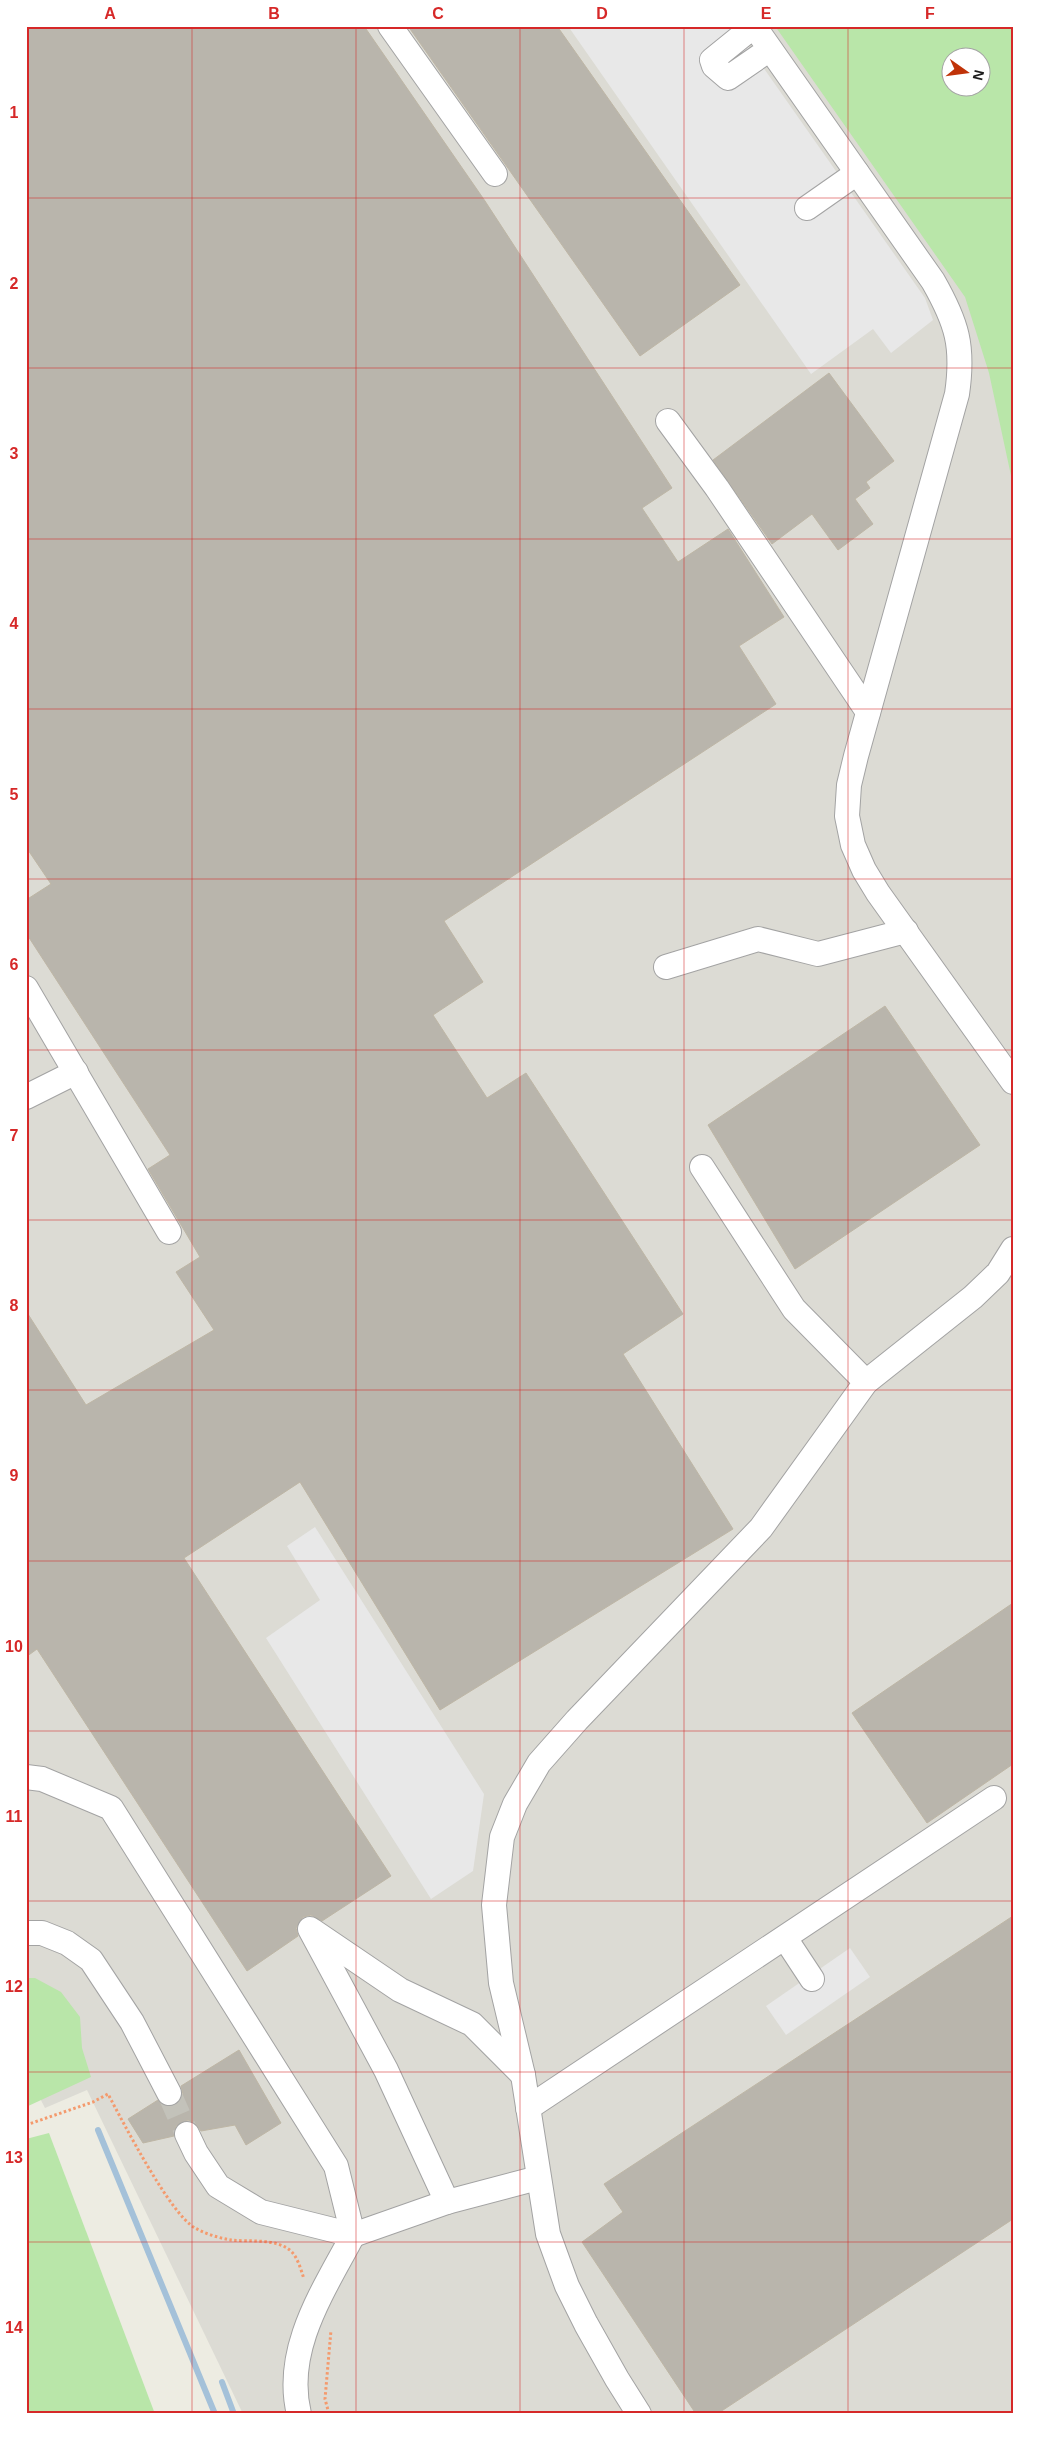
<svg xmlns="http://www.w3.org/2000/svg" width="1039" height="2440" font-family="Helvetica,sans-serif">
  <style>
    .airport { fill: #dcdbd4; fill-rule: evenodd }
    .grass { fill: #b9e6a9; fill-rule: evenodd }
    .parking { fill: #e8e8e8 }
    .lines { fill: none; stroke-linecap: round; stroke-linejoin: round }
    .stream { stroke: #a4c1d9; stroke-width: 6 }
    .building { fill: #b9b5ac; stroke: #beb6a5 }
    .minor-tunnel { stroke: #c3c2ba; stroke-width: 24; stroke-dasharray: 24 12; stroke-linecap: butt }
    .minor-casing { stroke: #a3a3a3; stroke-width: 26 }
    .path { stroke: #f49a6d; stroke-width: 3; stroke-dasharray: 2.5 2.5; stroke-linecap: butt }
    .minor { stroke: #fff; stroke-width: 24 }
    .grid { fill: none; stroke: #d62828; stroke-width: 1; stroke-opacity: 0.55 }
    .neatline { fill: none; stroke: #d62828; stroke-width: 2 }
    .grid-label { font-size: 16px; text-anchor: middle; font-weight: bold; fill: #d62828 }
  </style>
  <rect width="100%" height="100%" fill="#edece2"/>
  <!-- airport -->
  <path class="airport" d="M26 26H1013V2414H243L87 2090 45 2108 26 2071ZM952 58H982V88H952Z"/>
  <!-- grass -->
  <g class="grass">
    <path d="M775 26H1013V485L989 373 965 297ZM952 58H982V88H952Z"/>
    <polygon points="26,1978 35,1978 61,1992 80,2017 82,2048 91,2077 26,2107"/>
    <polygon points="49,2133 155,2414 26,2414 26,2139"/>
  </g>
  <!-- parking -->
  <g class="parking">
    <polygon points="568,26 734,26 925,298 933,320 891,353 873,329 811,374"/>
    <polygon points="315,1527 484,1794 473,1871 431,1899 266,1638 320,1600 287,1546"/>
    <polygon points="850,1948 870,1977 786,2035 766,2006"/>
  </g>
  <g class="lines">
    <!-- stream -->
    <g class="stream">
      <polyline points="98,2130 215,2414"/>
      <polyline points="222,2382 234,2414"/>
    </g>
  </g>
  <!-- building -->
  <g class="building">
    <polygon points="26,26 364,26 485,201 672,488 642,508 678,562 728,529 784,617 739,646 776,704 444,921 483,982 433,1015 487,1098 526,1073 683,1314 623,1354 733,1529 440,1710 300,1482 184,1558 391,1876 322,1921 311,1915 303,1917 296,1928 298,1936 247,1971 37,1649 26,1657 26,1311 86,1405 214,1330 176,1272 200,1257 148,1169 170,1155 26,933 26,900 51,884 26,847"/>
    <polygon points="408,26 557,26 740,285 640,356"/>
    <polygon points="829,373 894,461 866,482 870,488 855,499 873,524 838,550 812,514 772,544 713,460"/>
    <polygon points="885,1006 980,1145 795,1269 708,1125"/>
    <polygon points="1013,1603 1013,1764 927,1823 852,1713"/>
    <polygon points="1013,1916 1013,2219 717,2414 696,2414 582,2242 623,2212 604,2184"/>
    <polygon points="239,2050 281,2123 246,2145 235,2125 201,2131 195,2123 188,2120 176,2126 174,2136 143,2143 128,2119 158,2100 168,2107 176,2105 183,2094 181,2086"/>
  </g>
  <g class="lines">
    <!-- minor-tunnel -->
    <polyline class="minor-tunnel" points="169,2093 187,2134"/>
    <!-- minor casing -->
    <g class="minor-casing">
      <g id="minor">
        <polyline points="390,26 495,174"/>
        <path d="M770 49 728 78 714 66 712 60 754 26 933 281C957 323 964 346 957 394L856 756 849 785 847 816 853 845 864 870 878 893 1013 1082"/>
        <polyline points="807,208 857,173"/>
        <polyline points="668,421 717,488 868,712"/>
        <polyline points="666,967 758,939 818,954 906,931"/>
        <polyline points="26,988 169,1232"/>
        <polyline points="26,1097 76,1072"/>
        <polyline points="702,1167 794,1309 866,1382"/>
        <path d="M26 1777 42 1779 111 1808 336 2166 353 2235C324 2290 283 2349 299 2414"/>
        <polyline points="310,1929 386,2070 447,2202"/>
        <polyline points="313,1931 400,1990 472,2024 523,2075"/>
        <polyline points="26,1933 42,1933 67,1943 91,1960 132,2022 169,2093"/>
        <polyline points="785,1938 812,1979"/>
        <polyline points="528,2108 994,1798"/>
        <polyline points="187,2134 196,2153 218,2186 261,2212 353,2235 447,2202 538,2178"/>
        <polyline points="639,2414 617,2379 586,2324 567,2286 548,2234 523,2075 501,1983 494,1905 502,1837 515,1804 539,1763 577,1720 761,1528 866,1382 973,1297 998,1273 1013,1249"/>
      </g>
    </g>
    <!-- path -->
    <g class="path">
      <path d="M26 2125 93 2102 108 2094C123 2122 170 2214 195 2228 206 2234 219 2238 231 2240 250 2242 276 2238 291 2251 298 2258 301 2270 304 2279"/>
      <polyline points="329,2414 325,2399 331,2330"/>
    </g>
    <!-- minor -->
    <use href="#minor" class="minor"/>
  </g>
  <!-- grid -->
  <path class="grid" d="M192 26V2414M356 26V2414M520 26V2414M684 26V2414M848 26V2414M26 198H1013M26 368H1013M26 539H1013M26 709H1013M26 879H1013M26 1050H1013M26 1220H1013M26 1390H1013M26 1561H1013M26 1731H1013M26 1901H1013M26 2072H1013M26 2242H1013"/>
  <!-- border -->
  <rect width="1039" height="2440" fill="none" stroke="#ffffff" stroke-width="55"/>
  <!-- north arrow -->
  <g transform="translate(966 72) rotate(104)"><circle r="24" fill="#ffffff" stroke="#a4a4a4"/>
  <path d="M0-4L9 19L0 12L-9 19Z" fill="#c03308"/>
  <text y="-8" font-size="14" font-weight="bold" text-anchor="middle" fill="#1c1c1c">N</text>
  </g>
  <rect x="28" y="28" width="984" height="2384" class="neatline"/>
  <g class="grid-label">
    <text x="110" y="19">A</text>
    <text x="274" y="19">B</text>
    <text x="438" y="19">C</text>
    <text x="602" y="19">D</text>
    <text x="766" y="19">E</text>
    <text x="930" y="19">F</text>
    <text x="14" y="118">1</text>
    <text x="14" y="289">2</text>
    <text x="14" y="459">3</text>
    <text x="14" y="629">4</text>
    <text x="14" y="800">5</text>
    <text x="14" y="970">6</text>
    <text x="14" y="1141">7</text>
    <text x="14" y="1311">8</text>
    <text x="14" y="1481">9</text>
    <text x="14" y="1652">10</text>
    <text x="14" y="1822">11</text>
    <text x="14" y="1992">12</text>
    <text x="14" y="2163">13</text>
    <text x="14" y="2333">14</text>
  </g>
</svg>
